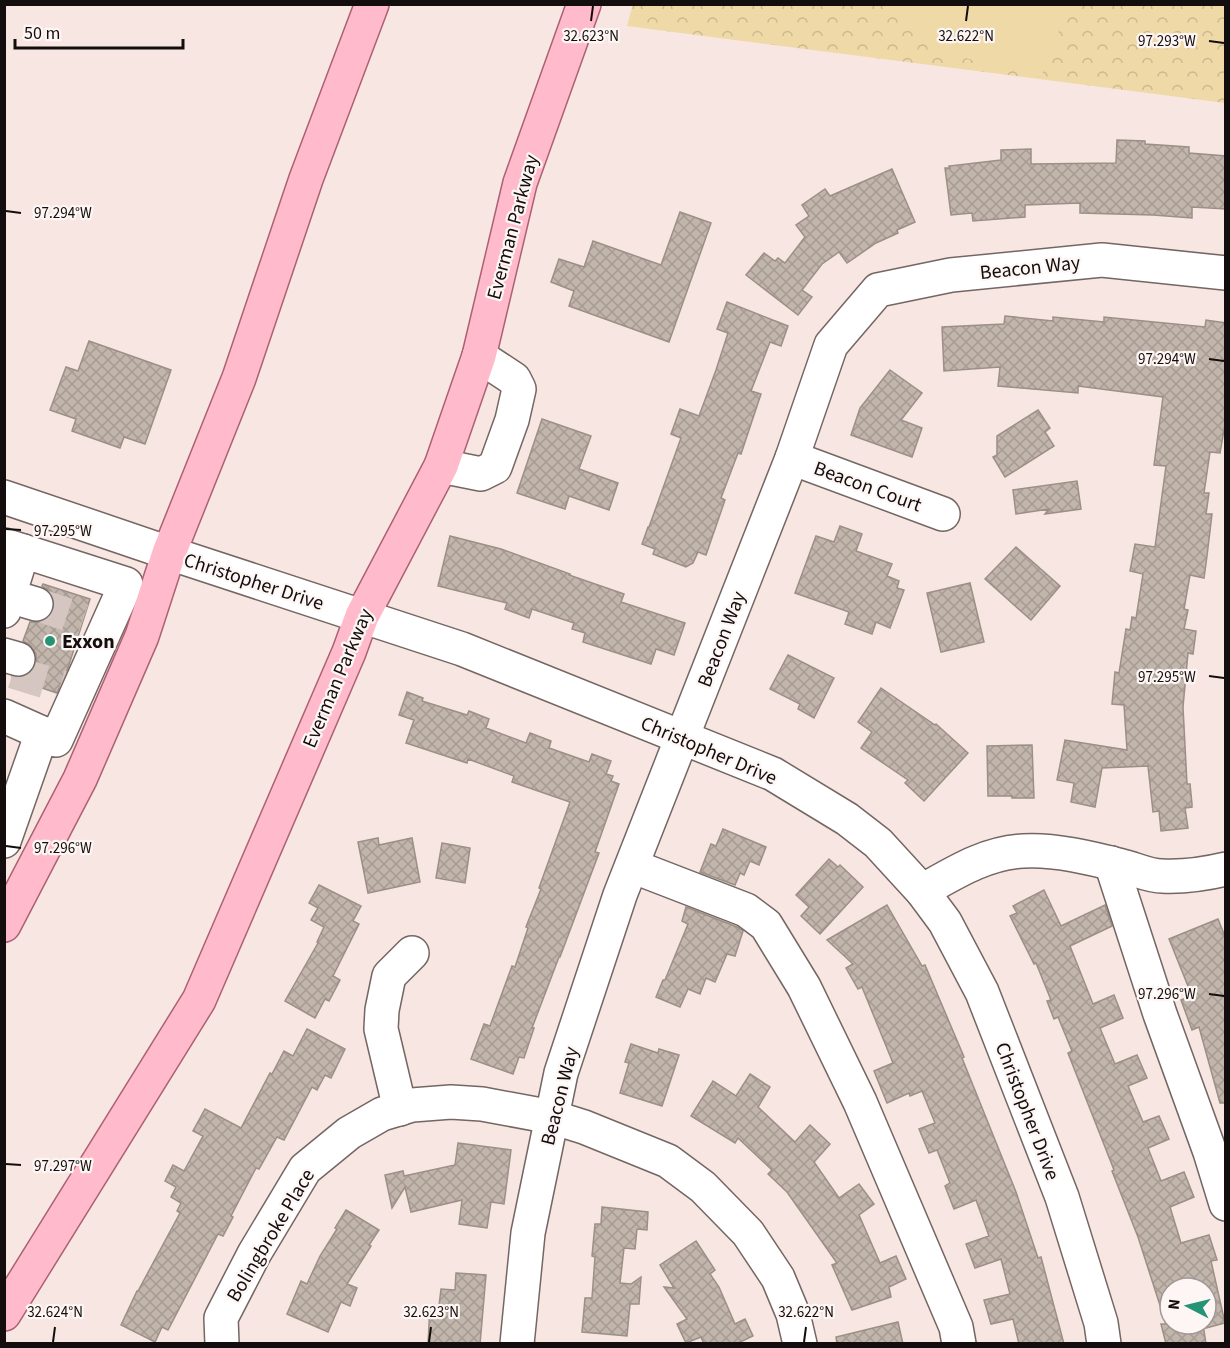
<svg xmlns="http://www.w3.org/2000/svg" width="1230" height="1348" font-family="'Source Sans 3',sans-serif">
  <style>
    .park { fill: url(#park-crowns) }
    .pitch { fill: #eed9a7 }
    .building { fill: url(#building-cross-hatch); stroke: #9b8f86; stroke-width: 1.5 }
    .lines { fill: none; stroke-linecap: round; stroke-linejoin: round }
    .minor-tunnel { stroke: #d5c6c2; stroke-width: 33; stroke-dasharray: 33 16; stroke-linecap: butt }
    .minor-casing { stroke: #746662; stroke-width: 36 }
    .major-casing { stroke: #ac6172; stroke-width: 36 }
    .minor { stroke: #fff; stroke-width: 33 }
    .major { stroke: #ffbbcb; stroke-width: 33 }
    .ticks { fill: none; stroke: #130e0d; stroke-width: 2 }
    .poi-dot { fill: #269474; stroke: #fdf6f4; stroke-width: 2 }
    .labels { text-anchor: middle; stroke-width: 4.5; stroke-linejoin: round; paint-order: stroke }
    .street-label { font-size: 20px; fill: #130e0d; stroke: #fdf6f4 }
    .poi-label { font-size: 20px; font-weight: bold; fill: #130e0d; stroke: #fdf6f4; text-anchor: start }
    .ticks-label { font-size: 15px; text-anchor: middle; fill: #130e0d; stroke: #fdf6f4; stroke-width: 4.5; stroke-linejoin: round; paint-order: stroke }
  </style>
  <defs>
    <pattern id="park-crowns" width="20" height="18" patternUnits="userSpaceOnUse" patternTransform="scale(1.5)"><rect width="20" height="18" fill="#eed9a7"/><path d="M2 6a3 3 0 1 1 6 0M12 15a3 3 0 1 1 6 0" fill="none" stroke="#cbb98f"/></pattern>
    <pattern id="building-cross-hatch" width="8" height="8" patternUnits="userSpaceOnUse" patternTransform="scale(1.5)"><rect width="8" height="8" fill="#c2b6ac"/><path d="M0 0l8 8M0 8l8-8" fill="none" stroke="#a69b93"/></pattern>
  </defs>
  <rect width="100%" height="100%" fill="#f7e6e2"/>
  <!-- park -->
  <polygon class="park" points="633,4 1225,5 1225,103 627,26"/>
  <!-- pitch -->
  <polygon class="pitch" points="889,5 1069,5 1041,77 949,54 900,22"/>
  <!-- building -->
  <g class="building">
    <polygon points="1117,140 1145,141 1145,144 1189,147 1189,153 1226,156 1226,209 1192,207 1192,218 1153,215 1080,213 1080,203 1025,205 1025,217 973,221 972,213 951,215 945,168 950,168 949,166 1001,160 1001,150 1031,149 1031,164 1116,163"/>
    <polygon points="892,169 915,222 897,230 898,233 876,243 847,263 839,252 822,264 802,290 812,297 798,315 746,275 764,253 775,261 778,258 785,263 805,237 796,225 809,216 802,205 825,189 830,196"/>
    <polygon points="680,212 711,223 669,342 569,306 574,291 551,282 559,259 584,267 593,241 661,265"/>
    <polygon points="727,302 788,326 781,346 770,342 751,391 761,394 741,454 738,453 721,498 725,500 706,555 698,552 693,563 686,567 653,554 655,549 642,544 648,527 649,527 681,438 671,434 680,409 699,416 716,370 728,333 717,329"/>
    <polygon points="1005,316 1053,321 1053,317 1104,322 1104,317 1205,327 1206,320 1226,323 1226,419 1220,453 1210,452 1204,493 1209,493 1206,514 1212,514 1207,556 1204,578 1190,575 1184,609 1188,610 1184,629 1196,631 1193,654 1188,653 1183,707 1187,784 1190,784 1192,804 1192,807 1185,808 1188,828 1161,831 1159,811 1153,812 1148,766 1102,768 1095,807 1071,802 1074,783 1057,780 1065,740 1127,750 1124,705 1112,704 1115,672 1119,673 1126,629 1130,630 1132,617 1136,618 1143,574 1130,571 1135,544 1155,547 1166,466 1154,465 1163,397 1078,386 1078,393 998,386 1000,367 944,371 942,327 1004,324"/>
    <polygon points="89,341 171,370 145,444 124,437 120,448 72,431 76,419 50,410 66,367 78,371"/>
    <polygon points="890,370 922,393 901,420 922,428 912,457 851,435 860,408"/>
    <polygon points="1038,410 1050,428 1045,432 1054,446 1005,477 993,457 997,455 997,436"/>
    <polygon points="542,419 591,436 579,469 618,483 609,510 569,496 565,509 517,493"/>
    <polygon points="1077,481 1081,509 1045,514 1049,509 1016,514 1013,490"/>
    <polygon points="840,526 862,534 856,551 892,564 887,576 899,581 897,588 904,590 890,628 876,622 872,634 845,624 849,612 795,593 816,536 834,542"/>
    <polygon points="450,536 501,549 570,574 569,575 624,594 621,602 685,623 674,655 656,649 651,664 583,642 585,633 572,629 574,623 532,609 529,618 505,609 507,603 438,586"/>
    <polygon points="1016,547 1060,586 1031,620 985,579"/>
    <polygon points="970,583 984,642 941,652 927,593"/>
    <polygon points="43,584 90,599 68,668 57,693 12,678 12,677 23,677 31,672 36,665 36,654 31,646 23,641 30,622 41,622 49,617 54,610 54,599 50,592 42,586"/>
    <polygon points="788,655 834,678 814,718 798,709 800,704 770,689"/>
    <polygon points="881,688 935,725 936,724 968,753 924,801 905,783 908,780 861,748 872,732 858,722"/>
    <polygon points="407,692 423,698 422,701 467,715 469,711 489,719 486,728 526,743 530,733 551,741 549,748 589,762 592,754 611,761 606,774 613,776 611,781 619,784 595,852 599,853 560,957 559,957 532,1028 534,1028 524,1058 519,1057 513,1074 471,1059 484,1024 490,1026 512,966 515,967 528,928 526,927 541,889 539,888 570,802 512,782 514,776 468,759 467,763 406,743 414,720 399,715"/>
    <polygon points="1032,745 1034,798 1012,798 1012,796 988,796 987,746"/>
    <polygon points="723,829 766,847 759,865 750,861 744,875 740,873 735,885 700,872 711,844 716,846"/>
    <polygon points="378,838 379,845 412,838 420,882 368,893 358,842"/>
    <polygon points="442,843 470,848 465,883 436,878"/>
    <polygon points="829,859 838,867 840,865 863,887 820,934 801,916 809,907 796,895"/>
    <polygon points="319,885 361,906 353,921 359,924 333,976 340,980 329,1001 325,999 315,1018 285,1001 318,943 317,942 324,927 311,920 318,908 309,903"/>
    <polygon points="1044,890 1061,926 1105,905 1112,926 1070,946 1093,1004 1114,995 1123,1018 1100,1028 1115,1064 1137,1055 1147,1078 1128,1086 1143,1122 1159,1116 1169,1139 1148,1148 1161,1181 1184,1172 1194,1197 1170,1207 1181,1243 1209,1235 1217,1260 1211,1261 1225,1323 1206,1328 1206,1288 1170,1288 1170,1324 1203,1324 1206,1344 1166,1344 1161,1324 1166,1324 1138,1237 1112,1171 1114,1170 1068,1053 1072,1051 1058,1017 1054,1019 1047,1001 1051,1000 1036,963 1034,964 1010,916 1017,913 1013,906"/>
    <polygon points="887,905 922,966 925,965 964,1057 962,1058 1016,1192 1038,1258 1041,1257 1064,1344 1019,1344 1013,1319 991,1324 984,1300 1010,1294 1001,1259 975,1268 966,1244 989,1236 976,1200 954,1209 945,1186 950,1183 937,1150 929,1153 919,1129 935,1123 922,1091 910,1096 909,1093 887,1103 874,1071 893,1063 862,987 858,989 846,968 853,964 827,940"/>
    <polygon points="686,907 737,927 743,931 735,956 727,954 715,982 706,978 700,994 688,989 680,1007 656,997 663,980 665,980 688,924 682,921"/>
    <polygon points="1218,919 1226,939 1226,1103 1220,1103 1199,1027 1192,1030 1181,1000 1192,996 1169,939"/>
    <polygon points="307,1029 345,1049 331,1078 325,1075 317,1090 312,1087 284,1140 277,1137 259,1169 256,1168 231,1216 233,1217 223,1236 218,1234 168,1330 162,1327 155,1342 121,1325 137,1291 138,1291 180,1213 177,1211 181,1203 171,1197 176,1187 165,1181 173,1165 184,1171 203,1136 193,1131 205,1109 241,1128 270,1073 272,1074 284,1051 293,1056"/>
    <polygon points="631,1044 658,1053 659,1049 679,1055 662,1106 620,1093 629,1063 625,1062"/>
    <polygon points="750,1074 770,1087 758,1107 795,1142 810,1125 830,1144 814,1162 839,1198 859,1184 874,1204 859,1215 880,1263 896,1256 906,1279 889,1287 891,1297 852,1310 832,1265 837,1263 787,1192 768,1174 772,1170 738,1138 735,1143 691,1116 713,1081 736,1096"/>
    <polygon points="458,1143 511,1150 504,1204 491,1202 487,1228 459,1224 462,1200 411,1212 405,1187 392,1208 385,1175 403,1171 404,1176 455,1165"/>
    <polygon points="602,1207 648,1212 647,1230 637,1229 635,1249 624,1248 620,1283 631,1284 641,1277 639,1304 630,1304 627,1336 582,1332 585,1298 592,1298 595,1257 592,1256 595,1224 601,1224"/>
    <polygon points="346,1210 379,1230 369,1245 371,1246 347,1284 357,1288 350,1306 341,1302 328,1332 287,1314 301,1281 307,1284 320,1256 337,1229 335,1228"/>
    <polygon points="696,1241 715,1270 710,1274 719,1287 735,1324 745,1319 753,1336 736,1344 704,1344 701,1337 686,1343 677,1324 687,1319 664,1287 674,1288 660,1265"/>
    <polygon points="456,1273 486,1275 480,1344 428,1344 430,1306 439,1306 441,1289 455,1290"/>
    <polygon points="898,1322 903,1344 837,1344 836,1337"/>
  </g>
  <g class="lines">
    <!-- minor-tunnel -->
    <g class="minor-tunnel">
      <polyline points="36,604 83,620"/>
      <polyline points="13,672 62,687"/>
    </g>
    <!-- minor casing -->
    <g class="minor-casing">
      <g id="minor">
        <polyline points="792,458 943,514"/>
        <polyline points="441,466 481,474 495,467 512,420 519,389 514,379 479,356"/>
        <polyline points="4,497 169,553 462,649 773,774 847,819 878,843 922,891 945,922 982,992 1062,1197 1101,1323 1104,1344"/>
        <polyline points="4,545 126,584 56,740 42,733 4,841"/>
        <polyline points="9,596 36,604"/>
        <polyline points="4,611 23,551"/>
        <polyline points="4,655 18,659"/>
        <polyline points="4,716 42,733"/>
        <polyline points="1111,863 1160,1014 1210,1152 1226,1204"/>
        <polyline points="632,866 746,910 766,925 804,987 860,1102 956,1327 959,1344"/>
        <path d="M922 891C954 873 985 853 1023 851 1054 849 1091 858 1122 866 1135 869 1149 876 1162 876 1183 877 1205 874 1226 869"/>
        <polyline points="400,1109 381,1029 382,1010 389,976 412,953"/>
        <polyline points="222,1344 221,1318 254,1254 305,1169 349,1133 382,1114 412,1105 451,1102 482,1104 552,1117 584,1127 668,1161 703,1187 748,1233 778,1278 793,1314 800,1344"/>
        <polyline points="517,1344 528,1233 561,1073 620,895 792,458 831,345 878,290 951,275 1102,260 1226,273"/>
      </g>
    </g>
    <!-- major casing -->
    <g class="major-casing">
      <g id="major">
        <polyline points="4,925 80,779 142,636 169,553 239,378 306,179 372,4"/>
        <polyline points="4,1314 199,1000 349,652 362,616 441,466 479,356 520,183 584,4"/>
      </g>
    </g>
    <!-- minor -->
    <use href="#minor" class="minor"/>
    <!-- major -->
    <use href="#major" class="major"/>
  </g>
  <!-- ticks -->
  <path class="ticks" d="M591 21 593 6M966 21 968 6M1209 41 1224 43M6 211 21 213M1209 359 1224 361M6 529 21 530M1209 676 1224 678M6 846 21 848M1209 994 1224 996M6 1164 21 1165M53 1342 55 1327M429 1342 431 1327M804 1342 806 1327"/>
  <!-- markers -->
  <circle class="poi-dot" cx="50" cy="641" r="6"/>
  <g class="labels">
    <!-- street labels -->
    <g class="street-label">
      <text transform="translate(512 227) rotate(-75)" y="7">Everman Parkway</text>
      <text transform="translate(1030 267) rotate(-6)" y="7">Beacon Way</text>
      <text transform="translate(868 486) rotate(20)" y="7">Beacon Court</text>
      <text transform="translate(254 581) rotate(18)" y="7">Christopher Drive</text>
      <text transform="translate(721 639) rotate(-69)" y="7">Beacon Way</text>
      <text transform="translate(337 678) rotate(-67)" y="7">Everman Parkway</text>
      <text transform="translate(709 750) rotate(23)" y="7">Christopher Drive</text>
      <text transform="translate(559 1096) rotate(-76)" y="7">Beacon Way</text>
      <text transform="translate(1028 1111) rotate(69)" y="7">Christopher Drive</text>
      <text transform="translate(270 1235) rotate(-59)" y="7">Bolingbroke Place</text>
    </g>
    <!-- poi labels -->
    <g class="poi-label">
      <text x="62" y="648">Exxon</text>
    </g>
  </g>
  <g class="ticks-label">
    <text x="591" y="41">32.623°N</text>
    <text x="966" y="41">32.622°N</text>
    <text x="1167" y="46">97.293°W</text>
    <text x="63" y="218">97.294°W</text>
    <text x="1167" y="364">97.294°W</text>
    <text x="63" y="536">97.295°W</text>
    <text x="1167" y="682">97.295°W</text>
    <text x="63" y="853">97.296°W</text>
    <text x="1167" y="999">97.296°W</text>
    <text x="63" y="1171">97.297°W</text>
    <text x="55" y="1317">32.624°N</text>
    <text x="431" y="1317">32.623°N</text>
    <text x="806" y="1317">32.622°N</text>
  </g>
  <!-- border -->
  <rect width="1230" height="1348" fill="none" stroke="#130e0d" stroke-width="12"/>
  <!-- north arrow -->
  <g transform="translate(1188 1306) rotate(277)"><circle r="28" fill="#fdf6f4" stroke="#9f9998" stroke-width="1.5"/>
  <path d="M0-4.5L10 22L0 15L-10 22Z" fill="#269474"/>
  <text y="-9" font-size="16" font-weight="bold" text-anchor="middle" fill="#130e0d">N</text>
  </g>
  <!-- scale -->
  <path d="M15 39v9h168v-9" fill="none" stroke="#130e0d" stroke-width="3"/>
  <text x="24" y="39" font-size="18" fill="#130e0d" stroke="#fdf6f4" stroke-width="4.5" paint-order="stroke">50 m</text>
</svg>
